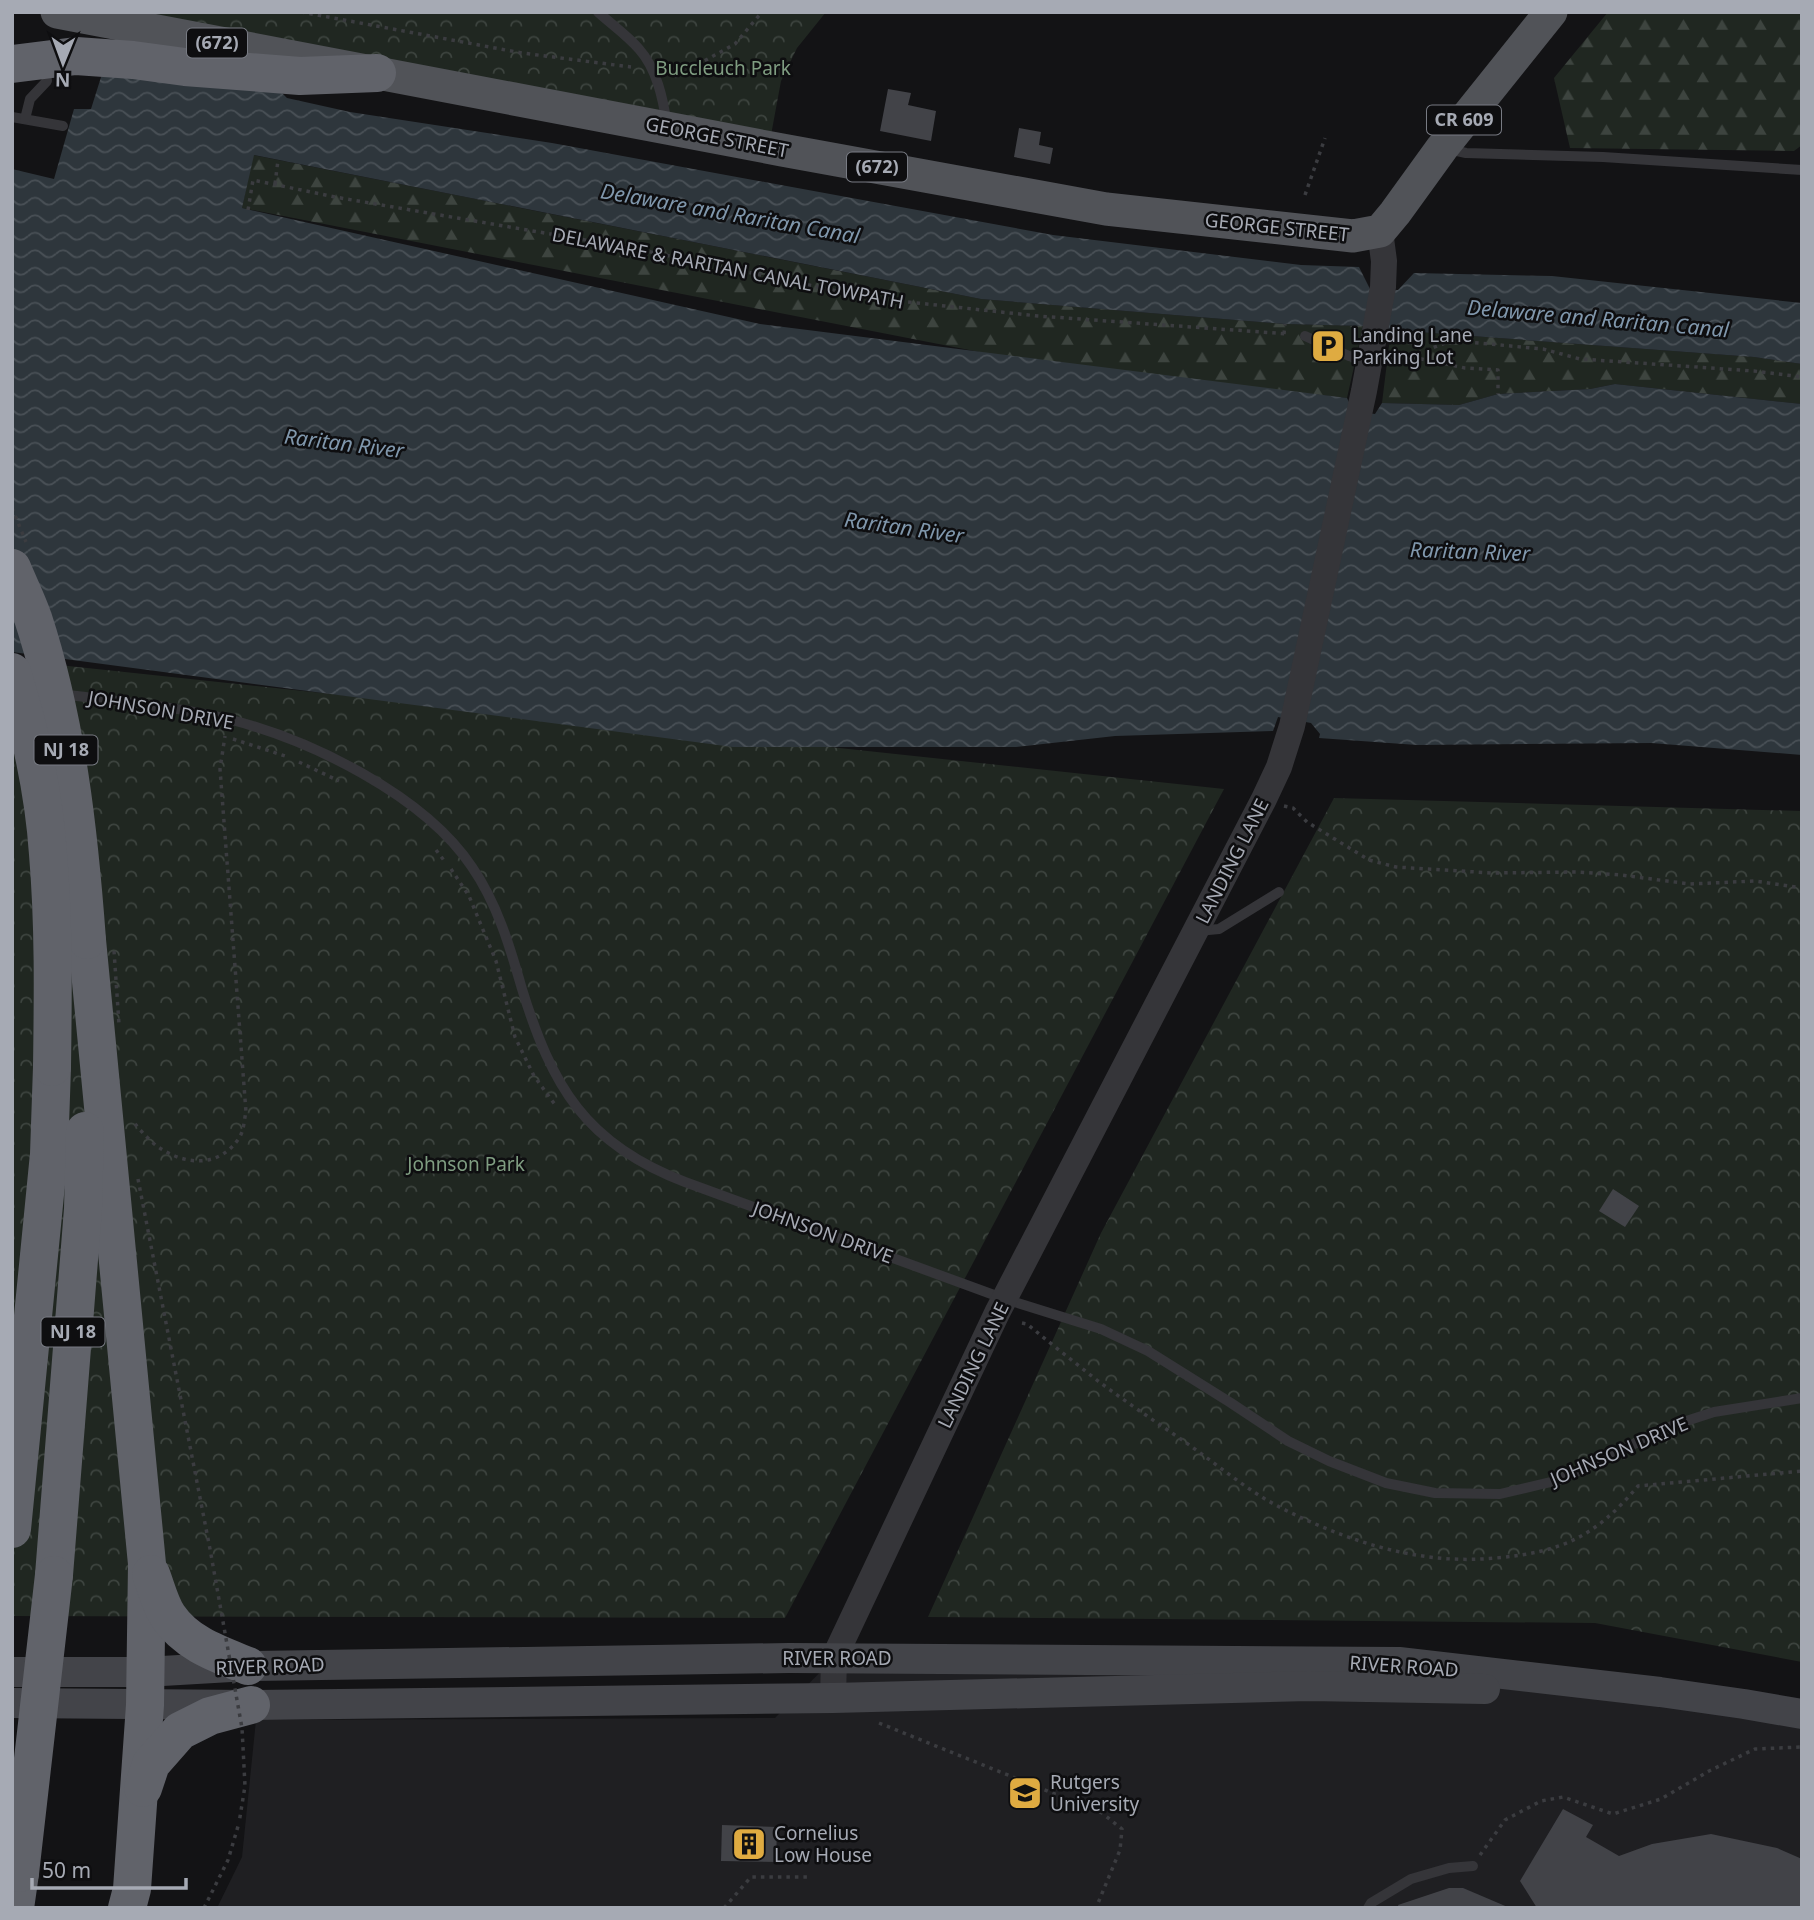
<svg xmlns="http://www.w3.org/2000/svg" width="1814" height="1920" font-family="'Noto Sans',sans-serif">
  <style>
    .built { fill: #1f1f22 }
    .forest { fill: url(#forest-firs) }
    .park { fill: url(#park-crowns) }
    .water { fill: url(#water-waves) }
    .building { fill: #424348 }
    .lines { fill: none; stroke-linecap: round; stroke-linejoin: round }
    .path { stroke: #3b3c40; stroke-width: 3.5; stroke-dasharray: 3.5 5; stroke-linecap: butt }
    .service { stroke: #353539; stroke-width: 10 }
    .tertiary { stroke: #353539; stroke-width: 26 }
    .secondary { stroke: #434449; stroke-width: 30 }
    .primary { stroke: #515358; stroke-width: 33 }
    .motorway { stroke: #61636a; stroke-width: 38 }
    .path-bridge { stroke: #3b3c40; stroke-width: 3.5; stroke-dasharray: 3.5 5; stroke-linecap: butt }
    .motorway-bridge { stroke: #61636a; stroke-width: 38 }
    .labels { text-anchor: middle; stroke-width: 5; stroke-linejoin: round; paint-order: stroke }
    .shield { fill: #0e0e10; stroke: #787b83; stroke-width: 2 }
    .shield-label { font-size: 18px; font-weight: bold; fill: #a6aab4 }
    .park-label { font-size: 19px; fill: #7f9d81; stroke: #0e0e10 }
    .street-label { font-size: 19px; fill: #a6aab4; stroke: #0e0e10 }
    .poi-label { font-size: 19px; fill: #a6aab4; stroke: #0e0e10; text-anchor: start }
    .water-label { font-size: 21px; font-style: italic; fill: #8097ac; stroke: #0e0e10 }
  </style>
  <defs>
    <pattern id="forest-firs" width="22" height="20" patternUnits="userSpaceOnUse" patternTransform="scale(1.75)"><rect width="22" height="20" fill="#202721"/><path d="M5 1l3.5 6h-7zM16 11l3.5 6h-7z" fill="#3d443f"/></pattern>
    <pattern id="park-crowns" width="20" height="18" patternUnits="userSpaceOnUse" patternTransform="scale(1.75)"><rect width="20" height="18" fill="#202721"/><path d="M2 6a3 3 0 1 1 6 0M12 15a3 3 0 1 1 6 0" fill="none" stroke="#3d443f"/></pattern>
    <pattern id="water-waves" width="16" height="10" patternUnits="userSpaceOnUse" patternTransform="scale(1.75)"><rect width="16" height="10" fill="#2e363c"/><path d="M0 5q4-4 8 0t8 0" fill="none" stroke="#495056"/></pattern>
  </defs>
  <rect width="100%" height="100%" fill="#131315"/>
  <!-- built -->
  <polygon class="built" points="834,1658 1660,1692 1802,1729 1802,1908 217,1908 242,1857 256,1720 775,1718"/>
  <!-- forest -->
  <g class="forest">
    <polygon points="1608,12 1802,12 1802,145 1794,151 1570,148 1554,78"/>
    <polygon points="253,155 981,299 1285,324 1363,326 1347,398 1031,362 242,208"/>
    <polygon points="1391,330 1754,357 1802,364 1802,404 1615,384 1590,389 1498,394 1459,405 1382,403"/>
  </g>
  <!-- park -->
  <g class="park">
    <polygon points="131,12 826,12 797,48 781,81 771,135"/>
    <polygon points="12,660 1224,789 785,1618 12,1616"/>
    <polygon points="1334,798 1802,811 1802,1662 1595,1623 928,1617 1101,1233"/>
  </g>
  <!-- water -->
  <polygon class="water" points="102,74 277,88 287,98 350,112 552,143 1053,235 1301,265 1359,267 1370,289 1398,290 1414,273 1552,276 1802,303 1802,364 1754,357 1391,330 1363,326 1285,324 981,299 254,155 242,208 760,324 1347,398 1353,411 1375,414 1382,403 1459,405 1498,394 1590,389 1615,384 1802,404 1802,755 1651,743 1417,745 1319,738 1320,734 1311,723 1278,717 1273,731 1115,736 1016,747 733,747 12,652 12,169 54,179 74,109 91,109"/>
  <!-- building -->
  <g class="building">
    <polygon points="888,89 911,93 908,105 936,111 931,141 880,131"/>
    <polygon points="1019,128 1041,132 1039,145 1053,148 1050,164 1014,157"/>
    <polygon points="1613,1189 1639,1206 1625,1227 1599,1211"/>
    <polygon points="1563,1809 1593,1825 1586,1837 1619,1856 1652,1844 1711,1834 1777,1848 1802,1859 1802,1908 1537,1908 1520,1881"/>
    <polygon points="722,1825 777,1827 776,1862 721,1861"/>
    <polygon points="1449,1888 1463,1888 1510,1908 1399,1908 1398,1905"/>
  </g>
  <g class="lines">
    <!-- path -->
    <g class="path">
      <polyline points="301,12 522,53 631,67"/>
      <polyline points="675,77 735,44 762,12"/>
      <polyline points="275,184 278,160"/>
      <polyline points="1305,195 1325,138"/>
      <polyline points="248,210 253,180 335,197 632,248 871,298 1038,316 1289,334"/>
      <polyline points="1284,334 1285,324"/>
      <polyline points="1412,357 1465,368 1498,370 1498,394"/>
      <polyline points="1393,359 1410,356 1448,342 1457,341 1543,349 1580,359 1754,371 1802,377"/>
      <polyline points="233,739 285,756"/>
      <polyline points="299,762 339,781"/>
      <polyline points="1284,806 1293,808 1307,822 1369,860 1396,867 1492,873 1577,872 1621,875 1690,884 1755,881 1802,888"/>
      <polyline points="436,850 446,863"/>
      <polyline points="451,869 469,896 496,961 515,1037 534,1076 556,1106"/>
      <path d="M135 1124C143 1133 152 1144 163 1150 189 1166 221 1166 239 1138 244 1131 244 1120 246 1112L220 769 225 736"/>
      <path d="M1022 1323 1027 1324C1050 1343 1074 1362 1098 1381 1126 1402 1156 1422 1185 1442 1208 1458 1230 1476 1254 1492 1275 1506 1297 1516 1320 1526 1377 1550 1434 1564 1496 1558 1562 1552 1595 1537 1638 1486L1802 1471"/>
      <polyline points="879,1723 1102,1813 1122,1829 1120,1850 1096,1908"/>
      <polyline points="1480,1855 1505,1820 1541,1801 1563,1797 1613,1814 1661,1799 1709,1771 1755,1749 1802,1747"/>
      <polyline points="204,1908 228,1860 239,1823"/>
      <polyline points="724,1908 751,1877 810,1877"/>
    </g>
    <!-- service -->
    <g class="service">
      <path d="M598 12C611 24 627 35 639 49 657 69 663 99 667 125"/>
      <polyline points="12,117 63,126"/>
      <polyline points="25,119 30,99 47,81 45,66"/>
      <polyline points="1448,149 1466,153 1603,157 1802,170"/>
      <polyline points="1305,336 1349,356 1370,360"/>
      <path d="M60 694C116 701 173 706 228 719 311 740 424 795 472 867 497 903 510 947 522 989 552 1086 585 1144 685 1182L1005 1299 1101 1329 1148 1351 1231 1403 1288 1441 1329 1461 1386 1483 1435 1493 1500 1494 1559 1480 1674 1425 1714 1412 1802 1398"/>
      <polyline points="1198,931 1219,929 1279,892"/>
      <polyline points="1368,1908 1371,1903 1411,1879 1449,1868 1473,1866"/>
    </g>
    <!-- tertiary -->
    <polyline class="tertiary" points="833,1698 834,1658 997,1313 1264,799 1279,767 1292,726 1364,391 1383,287 1384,261 1380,231"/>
    <!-- secondary -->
    <g class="secondary">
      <polyline points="12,1672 145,1672 248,1666 789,1658 1399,1662 1660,1692 1744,1704 1802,1714"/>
      <polyline points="12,1703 251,1705 833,1698 1309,1686 1485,1689"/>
    </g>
    <!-- primary -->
    <polyline class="primary" points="57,12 782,150 1106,209 1353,236 1380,231 1395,213 1442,148 1551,12"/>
    <!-- motorway -->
    <g class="motorway">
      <polyline points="12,64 76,56 133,60 185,67 300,76 377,73"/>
      <polyline points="87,940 147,1564 145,1705 132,1889 127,1908"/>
      <polyline points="12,1529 49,1154 52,1067"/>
      <path d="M151 1574C156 1587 160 1604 168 1616 187 1644 218 1654 248 1666"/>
      <polyline points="54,1575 83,1209 85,1131"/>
      <polyline points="143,1788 151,1764 180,1731 210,1716 251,1705"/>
      <polyline points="15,1908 20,1873"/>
    </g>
    <!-- path-bridge -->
    <g class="path-bridge">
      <polyline points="12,508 26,542"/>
      <polyline points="114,951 119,1024"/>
      <polyline points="138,1179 210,1549 242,1728 245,1786 239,1823"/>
    </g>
    <!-- motorway-bridge -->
    <g class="motorway-bridge">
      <path d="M12 568C19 585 27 601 33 618 67 722 79 831 87 940"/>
      <path d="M12 672C30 730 44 794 48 854 54 925 53 996 52 1067"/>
      <polyline points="20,1873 54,1575"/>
    </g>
  </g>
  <!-- icons -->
  <defs>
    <g id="parking-square" transform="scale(1.75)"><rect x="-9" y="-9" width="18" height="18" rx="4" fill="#dfab41" stroke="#0e0e10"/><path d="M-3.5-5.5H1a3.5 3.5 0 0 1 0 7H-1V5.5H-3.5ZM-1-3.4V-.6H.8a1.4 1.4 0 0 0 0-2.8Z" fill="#111"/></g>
    <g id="university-square" transform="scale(1.75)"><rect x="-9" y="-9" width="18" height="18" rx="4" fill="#dfab41" stroke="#0e0e10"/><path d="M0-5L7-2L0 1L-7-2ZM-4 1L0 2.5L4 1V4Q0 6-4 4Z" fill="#111"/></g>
    <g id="building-square" transform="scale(1.75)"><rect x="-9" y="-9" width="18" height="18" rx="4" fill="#dfab41" stroke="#0e0e10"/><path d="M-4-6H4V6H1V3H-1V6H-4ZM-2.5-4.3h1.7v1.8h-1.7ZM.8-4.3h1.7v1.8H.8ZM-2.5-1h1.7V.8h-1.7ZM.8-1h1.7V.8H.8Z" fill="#111"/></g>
  </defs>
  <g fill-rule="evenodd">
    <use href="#parking-square" x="1328" y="346"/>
    <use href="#university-square" x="1025" y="1793"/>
    <use href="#building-square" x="749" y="1844"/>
  </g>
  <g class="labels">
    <!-- shield labels -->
    <g class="shield">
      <rect x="187" y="28.5" width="60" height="29" rx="5"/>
      <rect x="1427" y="105.5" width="74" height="29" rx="5"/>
      <rect x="847" y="152.5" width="60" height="29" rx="5"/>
      <rect x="34.5" y="735.5" width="63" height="29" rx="5"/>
      <rect x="41.5" y="1317.5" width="63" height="29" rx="5"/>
    </g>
    <g class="shield-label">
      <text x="217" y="49">(672)</text>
      <text x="1464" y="126">CR 609</text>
      <text x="877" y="173">(672)</text>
      <text x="66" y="756">NJ 18</text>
      <text x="73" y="1338">NJ 18</text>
    </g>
    <!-- park labels -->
    <g class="park-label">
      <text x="723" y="75">Buccleuch Park</text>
      <text x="466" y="1171">Johnson Park</text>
    </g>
    <!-- street labels -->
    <g class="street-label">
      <text transform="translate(717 137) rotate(11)" y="7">GEORGE STREET</text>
      <text transform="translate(1277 227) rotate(6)" y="7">GEORGE STREET</text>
      <text transform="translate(728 268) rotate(11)" y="7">DELAWARE &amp; RARITAN CANAL TOWPATH</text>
      <text transform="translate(161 710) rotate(10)" y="7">JOHNSON DRIVE</text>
      <text transform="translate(1232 861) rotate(-63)" y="7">LANDING LANE</text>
      <text transform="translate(823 1232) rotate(20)" y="7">JOHNSON DRIVE</text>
      <text transform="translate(973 1365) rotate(-64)" y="7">LANDING LANE</text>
      <text transform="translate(1619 1451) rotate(-23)" y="7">JOHNSON DRIVE</text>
      <text x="837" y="1665">RIVER ROAD</text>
      <text transform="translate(270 1666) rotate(-2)" y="7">RIVER ROAD</text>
      <text transform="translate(1404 1666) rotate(4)" y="7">RIVER ROAD</text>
    </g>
    <!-- poi labels -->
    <g class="poi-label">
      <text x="1352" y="342">Landing Lane<tspan x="1352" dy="22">Parking Lot</tspan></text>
      <text x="1050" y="1789">Rutgers<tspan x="1050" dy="22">University</tspan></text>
      <text x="774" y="1840">Cornelius<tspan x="774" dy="22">Low House</tspan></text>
    </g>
    <!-- water labels -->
    <g class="water-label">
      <text transform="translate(730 214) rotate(10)" y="7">Delaware and Raritan Canal</text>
      <text transform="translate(1598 319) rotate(5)" y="7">Delaware and Raritan Canal</text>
      <text transform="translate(344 444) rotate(7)" y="7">Raritan River</text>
      <text transform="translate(904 528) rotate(8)" y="7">Raritan River</text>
      <text transform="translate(1470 552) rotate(2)" y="7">Raritan River</text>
    </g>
  </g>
  <!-- border -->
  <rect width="1814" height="1920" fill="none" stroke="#a6aab4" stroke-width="28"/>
  <!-- north arrow -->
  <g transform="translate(63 63) rotate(181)" stroke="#0e0e10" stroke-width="5" paint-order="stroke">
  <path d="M0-5L12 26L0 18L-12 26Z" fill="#a6aab4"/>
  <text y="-10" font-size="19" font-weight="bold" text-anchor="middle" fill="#a6aab4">N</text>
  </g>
  <!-- scale -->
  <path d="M32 1878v10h154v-10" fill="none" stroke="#a6aab4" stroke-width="3.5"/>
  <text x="42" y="1878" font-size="21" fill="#a6aab4" stroke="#0e0e10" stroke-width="5" paint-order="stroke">50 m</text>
</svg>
